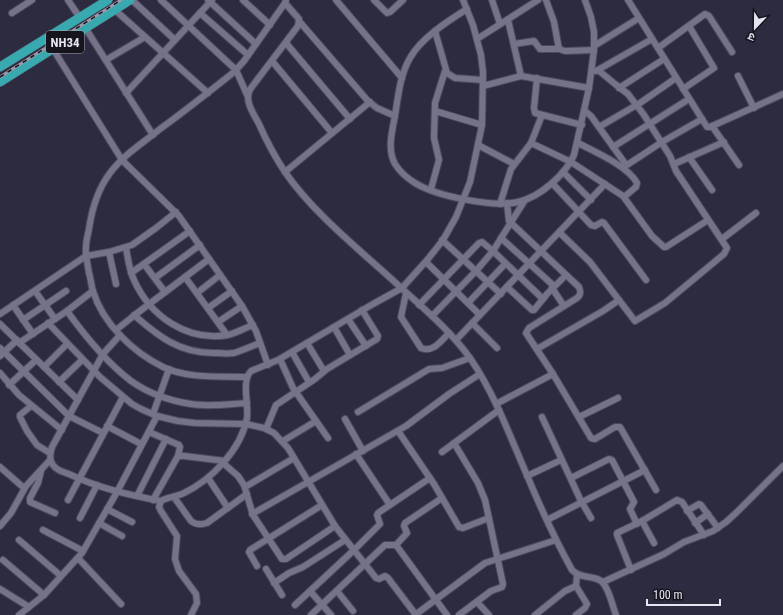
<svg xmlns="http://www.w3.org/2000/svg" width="783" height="615" font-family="'Roboto Condensed','Noto Sans Devanagari',sans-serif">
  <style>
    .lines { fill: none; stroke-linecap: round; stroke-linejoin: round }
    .minor-casing { stroke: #4c495b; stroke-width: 8 }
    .highway-casing { stroke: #4c495b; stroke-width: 10 }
    .minor { stroke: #74738a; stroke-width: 6 }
    .highway { stroke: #37a9af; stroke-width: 9 }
    .rail-casing { stroke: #9a99a9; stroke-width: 3 }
    .rail { stroke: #16151e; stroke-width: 1.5; stroke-dasharray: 4.5; stroke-linecap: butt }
    .labels { text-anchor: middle; stroke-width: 3; stroke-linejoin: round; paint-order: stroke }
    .shield { fill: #16151e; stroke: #a7a6b2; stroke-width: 1 }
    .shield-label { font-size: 13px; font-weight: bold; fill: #e5e4f1 }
  </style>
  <rect width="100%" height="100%" fill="#2d2b40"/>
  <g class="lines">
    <!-- minor casing -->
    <g class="minor-casing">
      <g id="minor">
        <polyline points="68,0 80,18"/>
        <polyline points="132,0 175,40"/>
        <polyline points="161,0 236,70 248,97"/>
        <polyline points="208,0 256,44"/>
        <polyline points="243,0 270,25"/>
        <path d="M286 0 285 3 299 19 298 26 251 88C243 99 253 113 259 124 266 140 275 157 285 172 313 213 361 251 398 285 423 308 450 330 470 358 496 396 511 439 529 480 542 511 556 541 572 570 581 580 596 574 603 583 610 591 612 605 616 615"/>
        <polyline points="336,0 402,78"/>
        <polyline points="374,0 387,13 390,12 403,0"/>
        <polyline points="492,0 500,24"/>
        <polyline points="546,0 554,22 559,49 565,51 594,50"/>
        <polyline points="628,0 707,127 710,127 783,94"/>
        <path d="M467 9C448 21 421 38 410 58 400 75 398 97 395 116 392 131 387 150 395 164 400 172 407 178 415 183 436 196 494 208 518 202 540 197 565 175 574 155L589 88 594 50V32L591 17 585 0"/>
        <polyline points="115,10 208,93"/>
        <polyline points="12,13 32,0"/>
        <polyline points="200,13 248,55"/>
        <polyline points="508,20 521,76"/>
        <polyline points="299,21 368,101 377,108 395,116"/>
        <polyline points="86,29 153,135"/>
        <polyline points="435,31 447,73 455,78 483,80"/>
        <polyline points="477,39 538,0"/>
        <polyline points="286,43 350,119"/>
        <polyline points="514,44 534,41 540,49 559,49"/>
        <polyline points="594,46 639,18"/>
        <polyline points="658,48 705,14 709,16 732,52"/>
        <polyline points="53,49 122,160 179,216 242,306 256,331 268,365"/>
        <polyline points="106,60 145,37"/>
        <polyline points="272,61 332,133"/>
        <polyline points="596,71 652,39"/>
        <polyline points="738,76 754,108"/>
        <polyline points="537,78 534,108 535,113 582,125"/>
        <polyline points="483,86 521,76 589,88"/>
        <polyline points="619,88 664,59"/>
        <polyline points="683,89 714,68 689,26"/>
        <polyline points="126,93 212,0"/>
        <polyline points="435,111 482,125"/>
        <polyline points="585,111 591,116 624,162 627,165 662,142 702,119"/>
        <polyline points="712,126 739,165"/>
        <polyline points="599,127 640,103 676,78"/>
        <polyline points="531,143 571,162 623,196 652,236 664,247 666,247 708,220"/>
        <path d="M578 143C595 152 628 166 637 183L636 187 624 197"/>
        <polyline points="478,145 514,164"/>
        <polyline points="613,147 689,99"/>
        <polyline points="689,157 712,190"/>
        <polyline points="674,164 724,142"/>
        <polyline points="285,172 370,102"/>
        <polyline points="563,172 591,200"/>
        <polyline points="552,183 591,225 595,226 602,222 604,223 646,280"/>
        <polyline points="431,189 439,160 434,138 435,103 445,71"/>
        <path d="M507 203 509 221 579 287C581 292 581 295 577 298L529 328 526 333 553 374 591 438 595 439 615 427H620L656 490"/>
        <polyline points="500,204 511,169 531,143 542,115"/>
        <polyline points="560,233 590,262 635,321 665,303 724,254 727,248 676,171 670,156 644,115 628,94 615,84 598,70"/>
        <polyline points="501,238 554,286"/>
        <polyline points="722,239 756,213"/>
        <polyline points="442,240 501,294"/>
        <path d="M126 248C128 258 129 270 134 280 150 316 187 342 228 335 236 333 245 328 253 325"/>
        <polyline points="109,252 116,284"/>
        <polyline points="426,262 480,315"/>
        <polyline points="144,264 165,292"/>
        <polyline points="131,273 190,231"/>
        <polyline points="185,277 227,335"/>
        <polyline points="155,278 200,245"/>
        <polyline points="507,287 532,310 534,310 547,294 566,275"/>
        <polyline points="552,288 564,306"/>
        <polyline points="35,291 55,319"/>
        <polyline points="197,293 220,275"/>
        <path d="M406 293 401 317 421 348C433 353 441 341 449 333"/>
        <polyline points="468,303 505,264"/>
        <polyline points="13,305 33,334"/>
        <polyline points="419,305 479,243 482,242 493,251 543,299"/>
        <polyline points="208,308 232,291"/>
        <path d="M67 311C85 336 106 362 131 381 148 393 171 401 191 404 209 407 229 404 247 403"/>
        <polyline points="0,314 86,256 109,252 132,245 156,228 176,212"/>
        <path d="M134 315C159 337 181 354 216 353 222 353 228 354 234 353 243 350 252 346 260 343"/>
        <polyline points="432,316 476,271 493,251 525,200"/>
        <polyline points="348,319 366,346"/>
        <polyline points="23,320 66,291"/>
        <polyline points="218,322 242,306"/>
        <polyline points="48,323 100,377 132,404 141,409 157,416 178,421 195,423 246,424 264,428 274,433 288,448 335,526 376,578 379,579 385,576 388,578 416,615"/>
        <polyline points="472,323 497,348"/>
        <polyline points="0,324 78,400"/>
        <polyline points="334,327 350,355"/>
        <polyline points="116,330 136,314 209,259"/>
        <path d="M120 335 103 354 52 447C50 453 49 460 53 465 56 470 63 472 69 474 98 488 129 495 161 501"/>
        <polyline points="456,340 605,184"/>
        <polyline points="19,343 67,311 93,291"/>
        <polyline points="307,343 324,371"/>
        <polyline points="0,348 69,416 103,433"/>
        <polyline points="537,349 603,311 619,300"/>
        <polyline points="292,352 309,382"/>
        <polyline points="0,356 17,340"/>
        <polyline points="280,359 293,388 328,438"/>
        <polyline points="44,367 67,344"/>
        <polyline points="0,373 19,395 62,430"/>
        <path d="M247 377C220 376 188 379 163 367 133 352 103 324 93 291 91 285 91 279 89 273 88 265 85 256 86 247 86 241 88 234 89 229 92 208 98 189 110 173 123 155 143 143 160 129 185 111 210 91 234 72L244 61 285 3"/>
        <polyline points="59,382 82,360"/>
        <polyline points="9,385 36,360"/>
        <polyline points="496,404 553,374"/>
        <polyline points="31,406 20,415 20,417 27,431 37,445 50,453"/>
        <polyline points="358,412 429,369 442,368 470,358"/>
        <polyline points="153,414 169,369"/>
        <polyline points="542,417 581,501 591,518"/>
        <polyline points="579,417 618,398"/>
        <polyline points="345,419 363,451"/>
        <polyline points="107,426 141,444"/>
        <polyline points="266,429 276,405 315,379 327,369 377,339 378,336 362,310"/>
        <polyline points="398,431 434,484 459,527 463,528 489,518"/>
        <polyline points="149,432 179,445 180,447 178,456"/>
        <polyline points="283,441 316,421"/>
        <polyline points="454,443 478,483 485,500 503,584 502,587 491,591 459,615"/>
        <polyline points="442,452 499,410"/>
        <polyline points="356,454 390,505"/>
        <polyline points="223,463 238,476 244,485 253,515 282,559 286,559 335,526"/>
        <polyline points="0,467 24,488"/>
        <polyline points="41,471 38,483 30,498 30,502 55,513"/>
        <polyline points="527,476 561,460"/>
        <polyline points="208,478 228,508"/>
        <polyline points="571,478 609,459 612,460 634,502 630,509 637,524"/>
        <polyline points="245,487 294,458"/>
        <polyline points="137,496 166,439"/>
        <path d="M174 497 191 521C196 525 201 525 207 523L247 494"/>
        <polyline points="442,498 405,523 404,526 407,533 396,545 447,615"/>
        <polyline points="68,500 123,397"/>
        <polyline points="153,500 178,456 184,456 225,461"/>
        <polyline points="107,509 132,522"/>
        <polyline points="687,511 699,504 701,505 718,528"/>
        <polyline points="252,514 406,426 449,394 480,374"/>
        <polyline points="80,518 97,485"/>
        <polyline points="547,520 645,470"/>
        <polyline points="642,521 654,543"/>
        <polyline points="99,523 122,536"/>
        <polyline points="695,523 708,514"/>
        <polyline points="0,526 11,513 26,486 50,460"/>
        <polyline points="43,530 83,551"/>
        <polyline points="19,540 61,576"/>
        <polyline points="78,558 121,604"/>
        <polyline points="3,560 44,595"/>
        <polyline points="257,566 249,552 250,550 322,505"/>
        <polyline points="266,569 282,595"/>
        <polyline points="631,570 617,535 617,533 642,521 677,500 682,502 704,535"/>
        <polyline points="603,582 664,554 684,542 713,531 726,522 737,512 783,466"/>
        <polyline points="274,583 289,573 303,567 345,540"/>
        <polyline points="0,589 29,607"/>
        <polyline points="310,591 331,615"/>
        <polyline points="337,591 353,611"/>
        <polyline points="477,602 489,615"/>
        <polyline points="295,605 354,550 380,524 377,515 378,513 430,478"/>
        <polyline points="19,615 44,595 82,553 117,492 157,416"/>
        <path d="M191 615 197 603 196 594 179 571 175 559 177 536 161 511 159 507 161 501C167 497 176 497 184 493 211 480 241 450 247 418 249 405 241 381 251 371L278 360 373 304 402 288 428 259 443 240 456 217 470 182 482 125 483 72 481 55 473 25 463 0"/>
        <polyline points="311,615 385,545 396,545"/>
        <polyline points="415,615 485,563 556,540"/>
        <polyline points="535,615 565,591 576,586"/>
        <polyline points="576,615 585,608 587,604 576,586 577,575"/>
      </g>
    </g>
    <!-- highway casing -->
    <g class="highway-casing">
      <g id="highway">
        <polyline points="0,67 108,0"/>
        <polyline points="0,82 130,0"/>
      </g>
    </g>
    <!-- minor -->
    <use href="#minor" class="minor"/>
    <!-- highway -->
    <use href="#highway" class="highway"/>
    <!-- rail casing -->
    <g class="rail-casing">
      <polyline id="rail" points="0,77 121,0"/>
    </g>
    <!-- rail -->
    <use href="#rail" class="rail"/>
  </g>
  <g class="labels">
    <!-- shield labels -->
    <rect class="shield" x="46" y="31" width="38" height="22" rx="3"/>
    <g class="shield-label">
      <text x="65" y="47">NH34</text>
    </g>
  </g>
  <!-- north arrow -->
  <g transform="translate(755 28) rotate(202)" stroke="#16151e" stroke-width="3" paint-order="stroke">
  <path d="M0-3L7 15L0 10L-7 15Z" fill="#e5e4f1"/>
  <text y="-6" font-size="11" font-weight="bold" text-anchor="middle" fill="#e5e4f1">उ</text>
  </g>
  <!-- scale -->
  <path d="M647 599v6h73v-6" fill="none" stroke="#e5e4f1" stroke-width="2"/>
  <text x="653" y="599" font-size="12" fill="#e5e4f1" stroke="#16151e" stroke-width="3" paint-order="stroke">100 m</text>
</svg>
